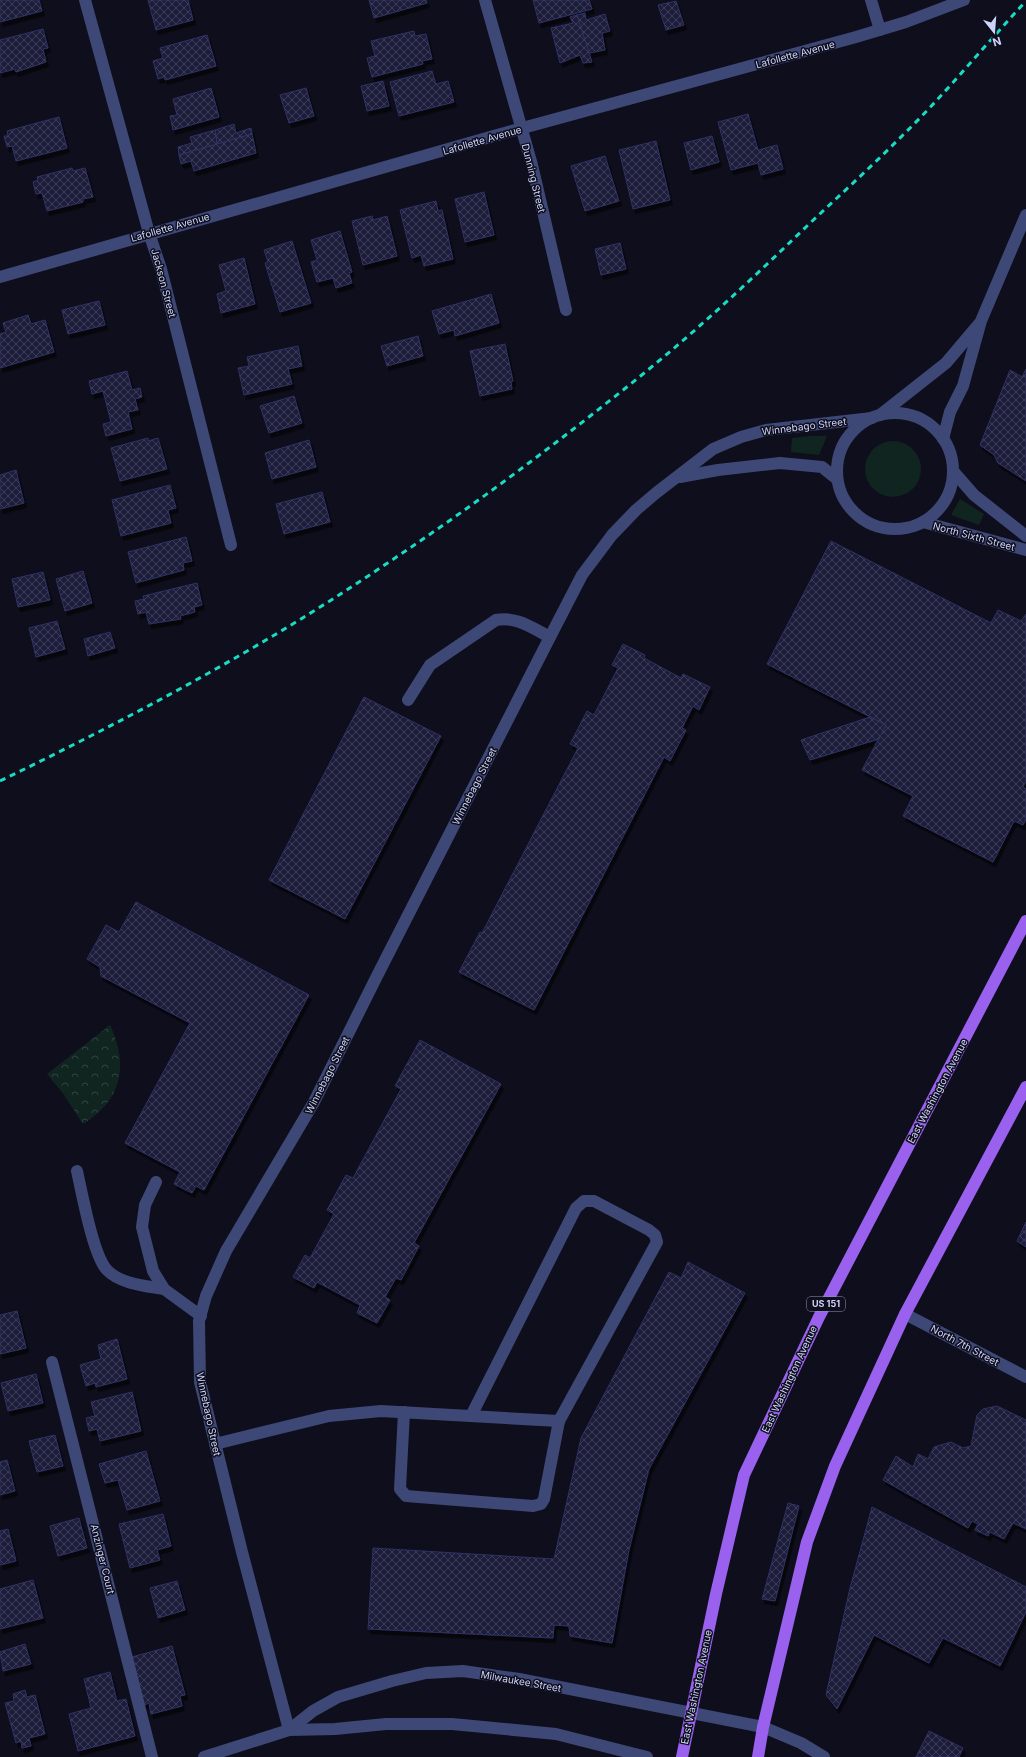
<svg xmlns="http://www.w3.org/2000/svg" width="1026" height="1757" font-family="Inter,sans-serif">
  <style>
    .green { fill: #112520 }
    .park { fill: url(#park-crowns) }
    .building { fill: url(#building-cross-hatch); stroke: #303264; filter: url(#shadow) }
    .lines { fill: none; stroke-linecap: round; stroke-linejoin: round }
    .minor { stroke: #3d4876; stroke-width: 12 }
    .major { stroke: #9961ee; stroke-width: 12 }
    .rail { stroke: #18dcc3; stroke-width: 3; stroke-dasharray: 6 5; stroke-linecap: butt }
    .labels { text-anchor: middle; stroke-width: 3; stroke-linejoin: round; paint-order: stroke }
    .shield { fill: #0e0e1c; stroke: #9498b7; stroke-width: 1 }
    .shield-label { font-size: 9px; font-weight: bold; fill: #ced3fa }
    .street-label { font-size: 10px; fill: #ced3fa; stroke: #0e0e1c }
  </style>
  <defs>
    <pattern id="park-crowns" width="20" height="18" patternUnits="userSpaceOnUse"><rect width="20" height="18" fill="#112520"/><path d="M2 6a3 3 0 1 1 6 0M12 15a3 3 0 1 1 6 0" fill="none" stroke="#324441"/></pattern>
    <pattern id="building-cross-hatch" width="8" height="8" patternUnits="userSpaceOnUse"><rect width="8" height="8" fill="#1c1c3b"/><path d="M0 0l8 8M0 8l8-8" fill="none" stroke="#3c3c58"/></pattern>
    <filter id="shadow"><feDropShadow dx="2.5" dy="4.5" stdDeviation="0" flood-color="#0009"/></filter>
  </defs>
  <rect width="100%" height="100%" fill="#0e0e1c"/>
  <!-- green -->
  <g class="green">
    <polygon points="810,436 827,436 819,455 791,452 792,438"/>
    <circle cx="893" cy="469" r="28"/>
    <polygon points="960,499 984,514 979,525 951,515"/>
  </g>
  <!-- park -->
  <path class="park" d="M110 1025C129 1066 122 1100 83 1124L62 1092 47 1074Z"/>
  <!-- building -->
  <g class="building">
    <polygon points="0,0 39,0 42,11 0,22"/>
    <polygon points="148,0 188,0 193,20 156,30"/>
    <polygon points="369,0 426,0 427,3 374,18"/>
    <polygon points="533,0 589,0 592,9 539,23"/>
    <polygon points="676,1 684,25 666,30 658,5"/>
    <polygon points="585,13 586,20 605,14 610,31 602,33 605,50 589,53 577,15"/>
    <polygon points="577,15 592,62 583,63 580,55 560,63 551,28 573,23 570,17"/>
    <polygon points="43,29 48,48 43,49 46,62 16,72 15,69 0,73 0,40"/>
    <polygon points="414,31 415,36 426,34 432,59 422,61 423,64 372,77 367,58 375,56 371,41"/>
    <polygon points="207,35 216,66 165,80 164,77 158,79 153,61 163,58 160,48"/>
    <polygon points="432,71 436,84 448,81 454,102 399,116 390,82"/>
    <polygon points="383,81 389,106 367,111 361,86"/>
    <polygon points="211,88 219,117 173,130 170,116 177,115 173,99"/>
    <polygon points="306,88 314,116 289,123 280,95"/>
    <polygon points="748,114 758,150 777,145 783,169 761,175 758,163 731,170 718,122"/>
    <polygon points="59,117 67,148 16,161 12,146 7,147 4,136 8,136 7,131"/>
    <polygon points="234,124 236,133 251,128 252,134 217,144 215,130"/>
    <polygon points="215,130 217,144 179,155 178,147 192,143 190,137"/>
    <polygon points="252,134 256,153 194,171 191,161 181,164 179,155"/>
    <polygon points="712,136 719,162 691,170 684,143"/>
    <polygon points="656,141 670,200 633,209 619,150"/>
    <polygon points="605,156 619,201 585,211 571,166"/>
    <polygon points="72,168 73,171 85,168 93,197 83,199 83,202 47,211 42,193 36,194 33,182 38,180 37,177"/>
    <polygon points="484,192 494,235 465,242 455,199"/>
    <polygon points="436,201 438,211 442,210 453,259 424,266 421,255 412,258 400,210"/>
    <polygon points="372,216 373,220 387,216 397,256 363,265 352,221"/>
    <polygon points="340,231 352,272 349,273 352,283 336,288 333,278 317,282 311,262 317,260 311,240"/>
    <polygon points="292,241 311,303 280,312 265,263 268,262 264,250"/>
    <polygon points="620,243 626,269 601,275 595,249"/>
    <polygon points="244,258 255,304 221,313 217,294 226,291 219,265"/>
    <polygon points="491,294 499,323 455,336 454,330 439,334 432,311"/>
    <polygon points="99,301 105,325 68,334 62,310"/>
    <polygon points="28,315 31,324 45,320 54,352 0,368 0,334 6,332 3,323"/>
    <polygon points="418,336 423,356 387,366 381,346"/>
    <polygon points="505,344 513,381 511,382 512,389 480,396 470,351"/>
    <polygon points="298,346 302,366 288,369 292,384 244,395 238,368 249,366 247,357"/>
    <polygon points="1026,369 1026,481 998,463 994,455 980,445 1010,370 1022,377"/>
    <polygon points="127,371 132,390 140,388 142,397 135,399 138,410 128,412 132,429 106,436 103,424 111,422 103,391 92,394 89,381"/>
    <polygon points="294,396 302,423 269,433 260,406"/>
    <polygon points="148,438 148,441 158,438 167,469 120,481 111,448"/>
    <polygon points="309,440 316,467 272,479 265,453"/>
    <polygon points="16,470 24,503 0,509 0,475"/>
    <polygon points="170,485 176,508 168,510 171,523 121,536 112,500"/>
    <polygon points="322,492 330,522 284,534 276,504"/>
    <polygon points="186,537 192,561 183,563 184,570 136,583 128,552"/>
    <polygon points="831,541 991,623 998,610 1021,621 1026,614 1026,781 1023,787 1026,789 1026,819 1023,825 1014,821 993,862 903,816 913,796 862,770 886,725 767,664"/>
    <polygon points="83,571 92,603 65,611 56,579"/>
    <polygon points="43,572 50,600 18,607 12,579"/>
    <polygon points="197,583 202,605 194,607 195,612 180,616 181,619 149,624 146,612 138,614 135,601 144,599 143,596"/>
    <polygon points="57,621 65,649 36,657 29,628"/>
    <polygon points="110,632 115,648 88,656 84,639"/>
    <polygon points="623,644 645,655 644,658 681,678 683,674 710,687 699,710 693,706 682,728 686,730 670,761 664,757 534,1010 459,972 480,932 482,933 578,748 570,744 587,711 594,715 618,668 612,665"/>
    <polygon points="364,697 441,736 345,919 269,880"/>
    <polygon points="870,717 886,725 879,739 810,760 801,740"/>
    <polygon points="136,902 309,995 204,1190 196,1186 192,1193 174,1184 180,1172 125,1143 190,1023 101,976 100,967 87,959 106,925 119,932"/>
    <polygon points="420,1040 501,1084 414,1243 419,1246 401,1280 396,1278 385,1297 390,1300 377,1323 357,1313 360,1305 317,1282 314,1288 293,1277 305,1255 310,1258 334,1214 327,1210 346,1175 353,1178 401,1089 395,1086"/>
    <polygon points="1026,1222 1026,1247 1017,1241"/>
    <polygon points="688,1262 745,1293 649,1469 629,1550 612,1643 570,1636 569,1626 554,1625 553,1638 368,1629 373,1548 554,1559 581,1438 669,1272 681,1278"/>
    <polygon points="17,1311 26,1348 0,1354 0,1315"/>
    <polygon points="117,1339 127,1379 96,1387 95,1383 86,1386 80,1365 101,1359 98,1345"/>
    <polygon points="36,1374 43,1403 8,1411 1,1383"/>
    <polygon points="132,1392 141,1431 100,1441 97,1429 89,1431 86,1418 95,1416 91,1402"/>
    <polygon points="997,1406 1026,1420 1026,1529 1013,1523 1004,1539 990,1532 988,1536 975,1530 978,1524 972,1521 968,1528 883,1480 896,1456 913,1467 918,1454 928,1459 934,1447 951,1442 963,1448 971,1446 977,1415 983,1409"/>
    <polygon points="55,1435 63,1466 37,1472 29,1441"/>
    <polygon points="146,1451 160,1501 127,1510 118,1480 105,1483 99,1464"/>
    <polygon points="7,1460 15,1491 0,1495 0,1462"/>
    <polygon points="788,1503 799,1506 775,1601 762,1599"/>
    <polygon points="872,1507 1026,1587 1026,1612 1000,1666 943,1638 929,1663 874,1635 837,1709 826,1695 850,1588"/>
    <polygon points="163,1514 171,1546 157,1550 160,1560 130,1568 119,1524"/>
    <polygon points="79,1518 87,1548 58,1556 50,1526"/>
    <polygon points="8,1529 16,1561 0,1565 0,1531"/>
    <polygon points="33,1580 43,1618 0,1629 0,1589"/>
    <polygon points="177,1581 185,1610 158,1618 150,1588"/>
    <polygon points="25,1644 31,1664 3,1671 0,1652"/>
    <polygon points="172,1646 185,1695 180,1696 182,1706 151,1714 149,1703 144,1705 132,1657"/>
    <polygon points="110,1672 117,1701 126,1699 135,1736 78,1751 69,1714 91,1708 84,1679"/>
    <polygon points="25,1690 27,1697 35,1695 45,1734 29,1738 31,1746 22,1748 21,1741 16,1743 5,1703 14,1701 13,1694"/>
    <polygon points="929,1731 963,1748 959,1757 916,1757"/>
  </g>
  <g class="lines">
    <!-- minor -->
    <g class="minor">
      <polyline points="85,0 149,233 161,269 231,545"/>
      <polyline points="485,0 532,165 566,310"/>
      <polyline points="871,0 880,30"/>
      <polyline points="0,277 490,137 856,37 906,22 964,0"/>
      <circle cx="895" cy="471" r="58"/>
      <polyline points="880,415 946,363 979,324"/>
      <polyline points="943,439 950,412 963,386 981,321 1026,215"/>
      <polyline points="953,471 974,495 1026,536"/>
      <polyline points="680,477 718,470 780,463 822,467 837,479"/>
      <polyline points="923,522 1026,550"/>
      <path d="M408 700 430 665 496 620C516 616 532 628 550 637"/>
      <path d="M77 1171C82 1193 93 1255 107 1270 120 1284 146 1286 164 1289"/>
      <polyline points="156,1182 145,1205 142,1227 153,1271 164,1289 201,1316"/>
      <polyline points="905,1314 1026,1377"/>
      <polyline points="52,1362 152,1757"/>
      <polyline points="404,1412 400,1489 406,1496 533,1506 541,1504 544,1499 559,1421"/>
      <polyline points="215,1444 329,1416 381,1411 559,1421 657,1242 655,1235 649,1230 594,1201 584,1201 576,1208 471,1416"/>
      <polyline points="289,1730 242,1552 200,1382 199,1321 206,1296 226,1251 314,1102 377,976 550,637 582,575 612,535 636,510 656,493 713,449 741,437 766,430 872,418"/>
      <polyline points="289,1730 313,1711 338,1697 392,1681 426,1673 463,1671 519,1679 763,1727 801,1743 824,1757"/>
      <polyline points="204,1757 289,1730 335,1729 386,1724 452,1724 556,1734 647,1757"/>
    </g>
    <!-- major -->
    <g class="major">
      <polyline points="682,1757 716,1594 744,1475 819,1317 1026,921"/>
      <polyline points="758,1757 763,1727 807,1542 835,1466 905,1314 1026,1087"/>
    </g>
    <!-- rail -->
    <path class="rail" d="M0 781C132 717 264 647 386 564 475 505 560 441 643 374 701 327 755 276 808 225 840 195 872 166 903 135 946 93 985 45 1026 1"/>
  </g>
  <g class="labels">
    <!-- shield labels -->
    <rect class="shield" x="807" y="1297" width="38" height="14" rx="3"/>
    <g class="shield-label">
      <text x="826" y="1307">US 151</text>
    </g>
    <!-- street labels -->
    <g class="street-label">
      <text transform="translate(795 54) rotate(-15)" y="4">Lafollette Avenue</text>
      <text transform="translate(482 140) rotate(-16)" y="4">Lafollette Avenue</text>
      <text transform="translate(534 178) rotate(76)" y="4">Dunning Street</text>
      <text transform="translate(170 227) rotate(-16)" y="4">Lafollette Avenue</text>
      <text transform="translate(164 283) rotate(75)" y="4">Jackson Street</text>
      <text transform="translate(804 426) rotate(-7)" y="4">Winnebago Street</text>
      <text transform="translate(974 536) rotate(15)" y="4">North Sixth Street</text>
      <text transform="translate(474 786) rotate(-63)" y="4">Winnebago Street</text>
      <text transform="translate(327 1075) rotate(-63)" y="4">Winnebago Street</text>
      <text transform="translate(937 1091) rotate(-62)" y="4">East Washington Avenue</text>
      <text transform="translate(965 1345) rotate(28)" y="4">North 7th Street</text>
      <text transform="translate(789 1379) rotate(-65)" y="4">East Washington Avenue</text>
      <text transform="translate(209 1414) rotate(78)" y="4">Winnebago Street</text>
      <text transform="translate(103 1559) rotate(76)" y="4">Anzinger Court</text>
      <text transform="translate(521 1681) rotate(10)" y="4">Milwaukee Street</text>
      <text transform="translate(696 1687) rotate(-78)" y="4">East Washington Avenue</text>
    </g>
  </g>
  <!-- north arrow -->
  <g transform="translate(994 32) rotate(163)" stroke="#0e0e1c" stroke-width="3" paint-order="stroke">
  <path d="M0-3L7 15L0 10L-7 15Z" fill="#ced3fa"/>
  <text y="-6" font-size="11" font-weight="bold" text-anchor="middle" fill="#ced3fa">N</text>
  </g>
</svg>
